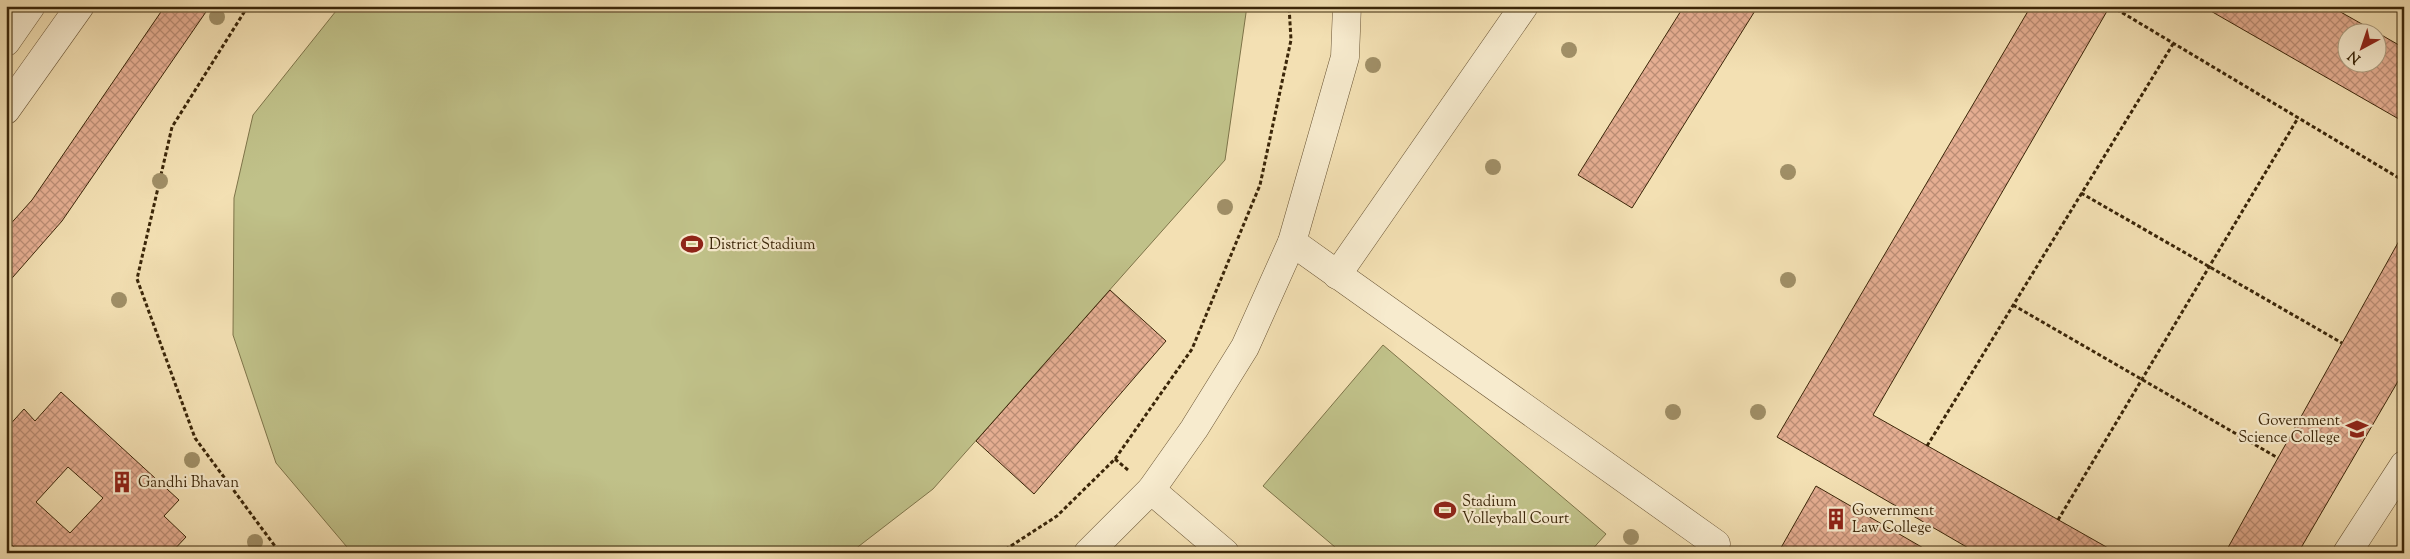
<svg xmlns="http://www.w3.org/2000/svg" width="2410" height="559" font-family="'Sorts Mill Goudy',serif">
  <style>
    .grass { fill: #c0c189; stroke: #7e7449 }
    .building { fill: url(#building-cross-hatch); stroke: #3b2609; fill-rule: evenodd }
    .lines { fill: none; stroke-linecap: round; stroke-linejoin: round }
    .minor-casing { stroke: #695434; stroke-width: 29 }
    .path { stroke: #3b2609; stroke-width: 3; stroke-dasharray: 4 2.5; stroke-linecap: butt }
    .minor { stroke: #f7ebce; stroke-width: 28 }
    .tree { fill: #a08f67 }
    .labels { text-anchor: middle; stroke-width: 4.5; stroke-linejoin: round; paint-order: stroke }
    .poi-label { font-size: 15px; fill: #3b2609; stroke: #f7ebce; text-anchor: start }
  </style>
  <defs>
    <pattern id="building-cross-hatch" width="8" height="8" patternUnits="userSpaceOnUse" patternTransform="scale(1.25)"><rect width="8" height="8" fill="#e5ae92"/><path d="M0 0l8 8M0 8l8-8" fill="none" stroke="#bb8d75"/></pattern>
  </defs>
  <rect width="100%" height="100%" fill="#f3e0b3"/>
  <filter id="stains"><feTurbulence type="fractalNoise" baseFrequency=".004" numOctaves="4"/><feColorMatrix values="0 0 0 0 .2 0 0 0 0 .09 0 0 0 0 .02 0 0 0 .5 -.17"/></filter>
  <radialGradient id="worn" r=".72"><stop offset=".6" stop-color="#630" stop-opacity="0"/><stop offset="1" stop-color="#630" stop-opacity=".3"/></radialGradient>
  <!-- grass -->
  <g class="grass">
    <polygon points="340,6 1247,6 1225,160 933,489 850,553 352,553 276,463 233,335 234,198 253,115"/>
    <polygon points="1383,345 1606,534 1589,553 1342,553 1263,486"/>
  </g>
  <!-- building -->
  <g class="building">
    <polygon points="165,6 210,6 62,221 6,285 6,229 32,200"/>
    <polygon points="1684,6 1758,6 1632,208 1578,175"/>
    <polygon points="2031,6 2110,6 1873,415 2117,553 1977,553 1777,437"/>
    <polygon points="2202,6 2330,6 2376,32 2348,32 2348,62 2378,62 2378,33 2404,48 2404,122"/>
    <polygon points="2404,232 2404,371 2298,553 2225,553"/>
    <polygon points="1110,290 1166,341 1034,494 976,441"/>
    <path d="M61 392 179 500 164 516 186 537 171 553H21L6 540V429L24 409 35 421ZM68 467 103 498 70 533 36 502Z"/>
    <polygon points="1816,486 1932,553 1778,553"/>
  </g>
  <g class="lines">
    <!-- minor casing -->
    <g class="minor-casing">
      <g id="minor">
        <polyline points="6,42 31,6"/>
        <polyline points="6,110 80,6"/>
        <polyline points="1292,242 1716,544"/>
        <polyline points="1337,275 1524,6"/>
        <polyline points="1151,490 1194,429 1245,347 1292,242 1345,57 1347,6"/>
        <polyline points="1088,553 1151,490 1225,553"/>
        <polyline points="2347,553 2404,465"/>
      </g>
    </g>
    <!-- path -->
    <g class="path">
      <polyline points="248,6 172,127 137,279 195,438 280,553"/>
      <polyline points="2111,6 2404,181"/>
      <polyline points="2081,193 2342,343"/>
      <polyline points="2013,305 2278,458"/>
      <polyline points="1927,446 2173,44"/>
      <polyline points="1115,459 1128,470"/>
      <polyline points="2058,520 2298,118"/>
      <polyline points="1000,553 1057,516 1115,459 1192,349 1260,185 1291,40 1289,6"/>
    </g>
    <!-- minor -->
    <use href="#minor" class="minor"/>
  </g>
  <!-- trees -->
  <g class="tree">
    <circle cx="217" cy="17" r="8"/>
    <circle cx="1569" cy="50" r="8"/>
    <circle cx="1373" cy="65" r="8"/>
    <circle cx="1493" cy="167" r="8"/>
    <circle cx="1788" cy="172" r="8"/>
    <circle cx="160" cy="181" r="8"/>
    <circle cx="1225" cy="207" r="8"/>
    <circle cx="1788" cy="280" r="8"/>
    <circle cx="119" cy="300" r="8"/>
    <circle cx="1673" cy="412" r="8"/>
    <circle cx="1758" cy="412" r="8"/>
    <circle cx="192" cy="460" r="8"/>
    <circle cx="1631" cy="537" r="8"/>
    <circle cx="255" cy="542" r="8"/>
  </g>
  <!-- icons -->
  <defs>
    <g id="stadium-bare" transform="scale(1.725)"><path d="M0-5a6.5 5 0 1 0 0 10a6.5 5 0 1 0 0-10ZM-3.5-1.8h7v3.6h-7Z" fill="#8f2418" stroke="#f7ebce" stroke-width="2.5" paint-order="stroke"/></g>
    <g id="university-bare" transform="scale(1.725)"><path d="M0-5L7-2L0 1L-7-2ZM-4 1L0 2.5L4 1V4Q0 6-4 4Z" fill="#8f2418" stroke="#f7ebce" stroke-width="2.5" paint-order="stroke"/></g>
    <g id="building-bare" transform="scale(1.725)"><path d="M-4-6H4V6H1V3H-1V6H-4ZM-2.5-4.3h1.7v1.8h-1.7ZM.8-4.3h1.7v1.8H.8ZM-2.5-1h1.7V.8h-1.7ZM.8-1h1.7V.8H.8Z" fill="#8f2418" stroke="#f7ebce" stroke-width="2.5" paint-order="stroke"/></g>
  </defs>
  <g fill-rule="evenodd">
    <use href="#stadium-bare" x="692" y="244"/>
    <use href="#university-bare" x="2357" y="429"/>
    <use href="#building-bare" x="122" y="482"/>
    <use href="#stadium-bare" x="1445" y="510"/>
    <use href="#building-bare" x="1836" y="519"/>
  </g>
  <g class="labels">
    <!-- poi labels -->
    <g class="poi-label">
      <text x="709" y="249">District Stadium</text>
      <text x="2340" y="425" text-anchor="end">Government<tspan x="2340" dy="17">Science College</tspan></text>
      <text x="138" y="487">Gandhi Bhavan</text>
      <text x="1462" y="506">Stadium<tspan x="1462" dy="17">Volleyball Court</tspan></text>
      <text x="1852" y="515">Government<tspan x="1852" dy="17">Law College</tspan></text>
    </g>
  </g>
  <!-- margin -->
  <rect width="2410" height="559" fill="none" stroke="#f3e0b3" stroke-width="25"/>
  <rect x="8" y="8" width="2395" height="544" fill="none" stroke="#3b2609" stroke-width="2.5"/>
  <rect x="12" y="12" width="2385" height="534" fill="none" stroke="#3b2609"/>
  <!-- north arrow -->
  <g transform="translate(2362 48) rotate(220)"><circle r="24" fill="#f7ebce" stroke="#ac9c7f"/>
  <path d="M0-4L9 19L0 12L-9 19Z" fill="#8f2418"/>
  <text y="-8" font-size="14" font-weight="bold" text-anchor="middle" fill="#3b2609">N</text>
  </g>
  <rect width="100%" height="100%" filter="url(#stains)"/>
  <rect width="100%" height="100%" fill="url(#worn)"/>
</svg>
